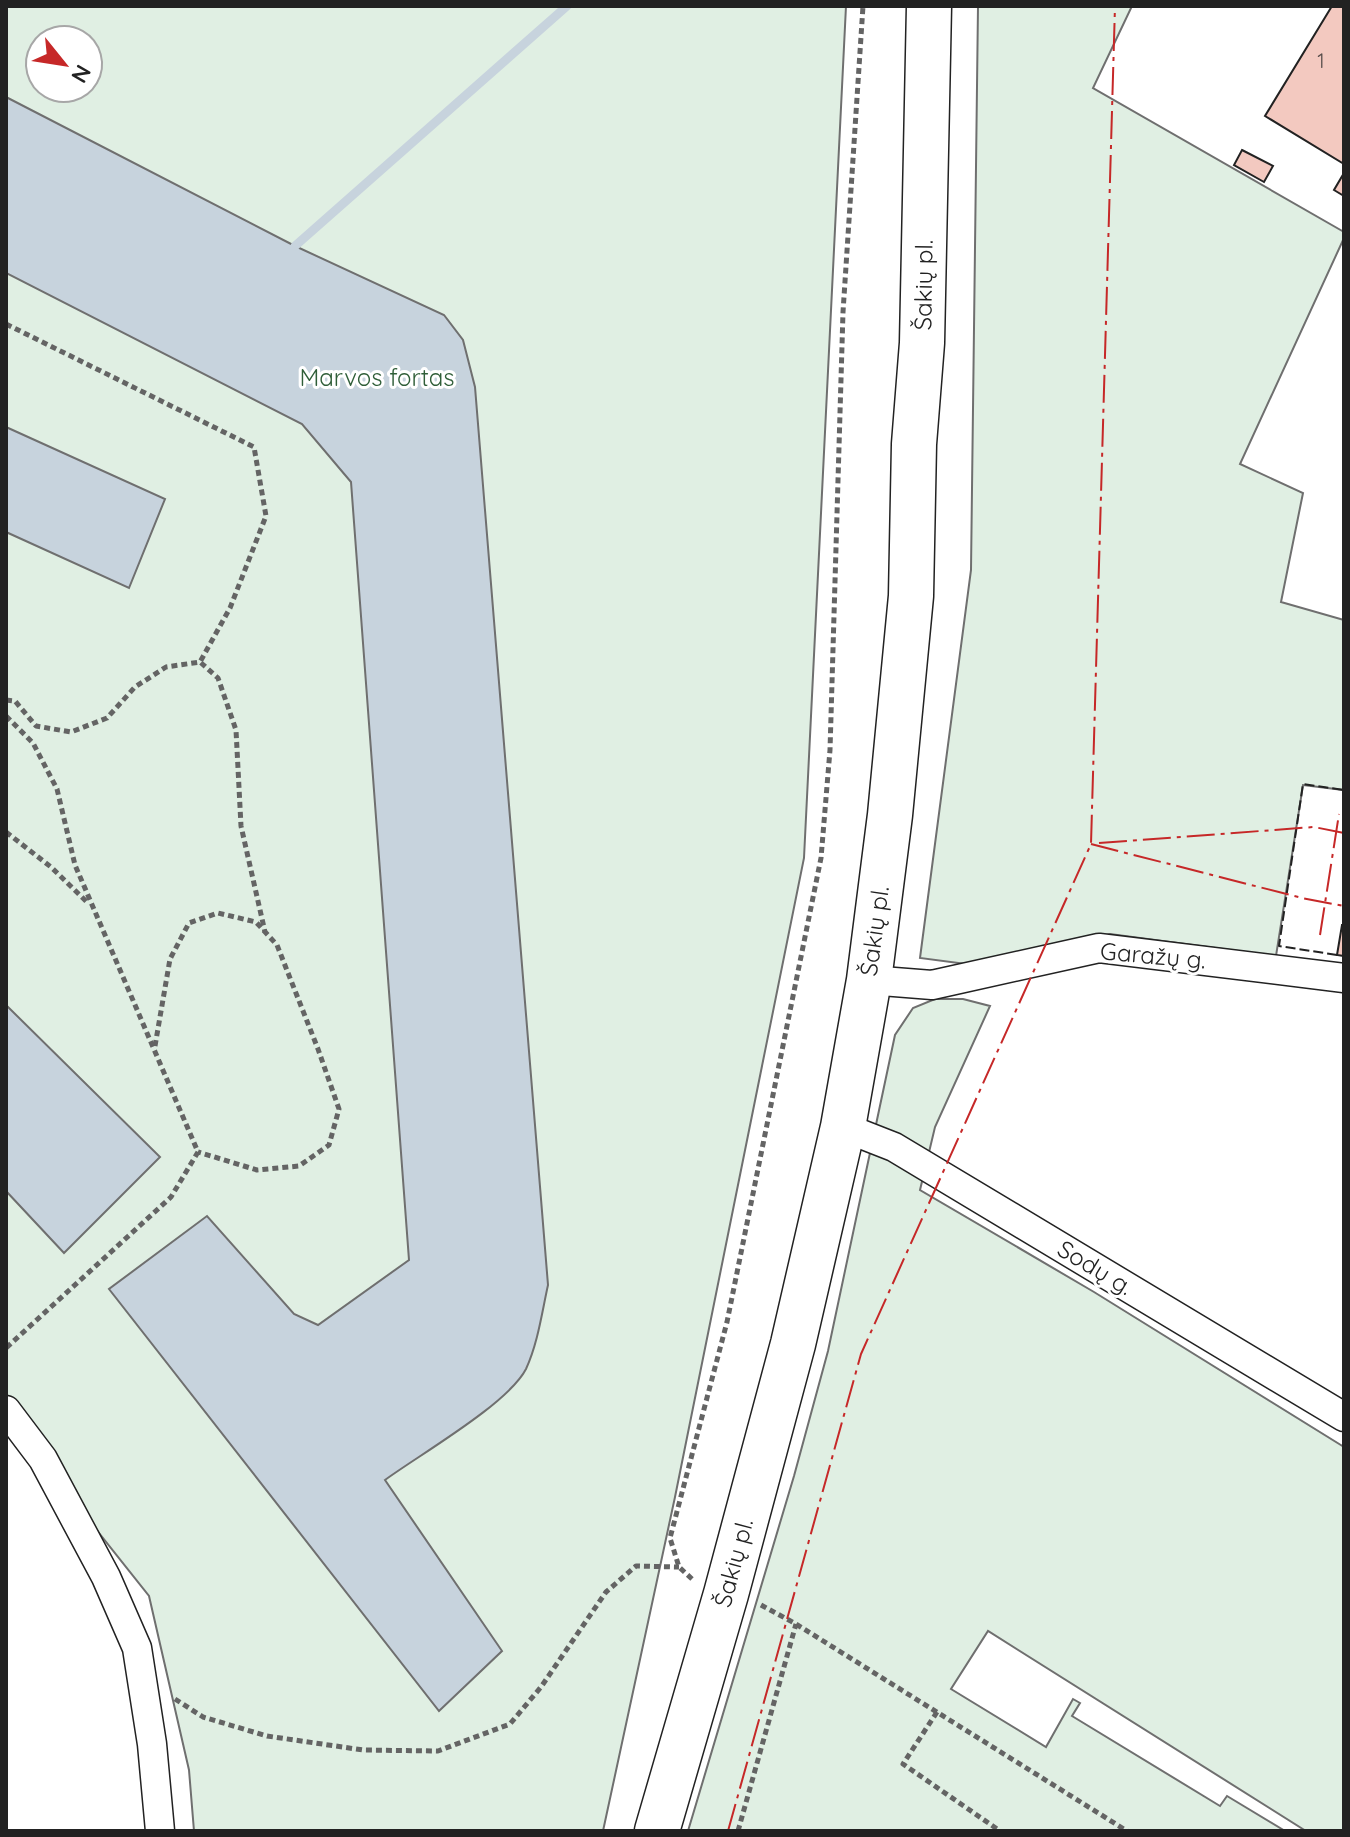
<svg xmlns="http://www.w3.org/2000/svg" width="1350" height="1837" font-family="Quicksand,sans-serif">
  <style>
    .green { fill: #e0efe3; stroke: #6f6f6f; stroke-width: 2; fill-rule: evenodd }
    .water { fill: #c7d3dd; stroke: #6f6f6f; stroke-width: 2 }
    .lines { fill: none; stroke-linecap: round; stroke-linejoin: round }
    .stream { stroke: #c7d3dd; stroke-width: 9 }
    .building { fill: #f3c9c0; stroke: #222; stroke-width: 2 }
    .minor-casing { stroke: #222; stroke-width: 31 }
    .primary-casing { stroke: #222; stroke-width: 47 }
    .path { stroke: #646464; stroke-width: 5; stroke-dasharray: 6 4; stroke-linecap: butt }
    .minor { stroke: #fff; stroke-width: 28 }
    .primary { stroke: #fff; stroke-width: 44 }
    .fence { stroke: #222; stroke-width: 2; stroke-dasharray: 10 4; stroke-linecap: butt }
    .power { stroke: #c62828; stroke-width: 2; stroke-dasharray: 28 6 4 6; stroke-linecap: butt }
    .labels { text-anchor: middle; stroke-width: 6; stroke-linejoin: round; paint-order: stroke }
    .number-label { font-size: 20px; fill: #564c4a }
    .street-label { font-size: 24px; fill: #222; stroke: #fff }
    .park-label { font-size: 24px; fill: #2f5e38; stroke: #fff }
  </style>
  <rect width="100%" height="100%" fill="#fff"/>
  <!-- green -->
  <g class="green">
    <path d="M6 6H846L804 858 675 1497 603 1831H194L189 1770 149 1596 6 1416ZM40 40H88V88H40Z"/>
    <polygon points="978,6 1132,6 1093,88 1344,232 1344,238 1240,464 1303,493 1281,602 1344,620 1344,790 1303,785 1276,956 1110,934 1016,956 966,964 920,958 971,570"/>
    <polygon points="935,999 963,999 990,1006 935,1127 920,1190 1094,1292 1344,1447 1344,1831 1306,1831 988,1631 951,1689 1046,1747 1073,1699 1080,1703 1072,1716 1220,1806 1227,1796 1285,1831 688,1831 794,1476 828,1351 895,1035 913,1008"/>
  </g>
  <!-- water -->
  <g class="water">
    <path d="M6 97 295 246 444 315 463 340 475 387 548 1285C542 1312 538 1343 526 1369 508 1404 419 1455 385 1480L502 1651 439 1711 109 1289 207 1216 294 1314 318 1325 409 1260 351 482 302 424 6 273Z"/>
    <polygon points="6,427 165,499 129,588 6,532"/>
    <polygon points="6,1005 160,1157 64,1253 6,1191"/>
  </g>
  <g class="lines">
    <!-- stream -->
    <polyline class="stream" points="295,246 567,6"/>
  </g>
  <!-- building -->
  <g class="building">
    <polygon points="1332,6 1344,6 1344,164 1265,116"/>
    <polygon points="1242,150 1273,166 1264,182 1234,165"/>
    <polygon points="1344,173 1344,196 1334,190"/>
    <polygon points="1342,925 1344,925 1344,956 1337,955"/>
  </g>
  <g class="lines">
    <!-- minor casing -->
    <g class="minor-casing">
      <g id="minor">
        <polyline points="869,980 932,985 1099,948 1344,978"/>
        <polyline points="843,1127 894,1147 1344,1417"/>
        <polyline points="6,1410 43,1459 106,1577 137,1648 152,1744 160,1831"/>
      </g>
    </g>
    <!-- primary casing -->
    <g class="primary-casing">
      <polyline id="primary" points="657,1831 726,1594 793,1344 843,1127 869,980 890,815 911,596 914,444 922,343 929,6"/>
    </g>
    <!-- path -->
    <g class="path">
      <polyline points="6,324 254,447 266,516 230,608 200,662"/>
      <polyline points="6,700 15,701 36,726 71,732 107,718 135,687 166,667 200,662 218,678 236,730 241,826 265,932"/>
      <polyline points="6,716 33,743 57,789 75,865 198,1152 171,1197 6,1348"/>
      <polyline points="6,832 51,867 89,904"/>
      <polyline points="155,1046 170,959 189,923 218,913 256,922 277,945 318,1049 339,1109 329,1145 299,1166 257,1170 198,1152"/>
      <polyline points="692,1579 679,1567 670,1538 727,1322 821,858 830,750 843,312 863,6"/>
      <polyline points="761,1605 796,1624 1127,1831"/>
      <polyline points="175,1699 203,1717 267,1736 363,1750 438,1751 510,1724 541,1687 606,1592 636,1566 679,1567"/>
      <polyline points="937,1712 903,1764 1000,1831"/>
      <polyline points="738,1831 796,1624"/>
    </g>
    <!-- minor -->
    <use href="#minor" class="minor"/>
    <!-- primary -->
    <use href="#primary" class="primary"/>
    <!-- fence -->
    <polyline class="fence" points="1337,955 1279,946 1303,784 1344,790"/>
    <!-- power -->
    <g class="power">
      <polyline points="1099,843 1314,827 1344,833"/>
      <polyline points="1091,844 1302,898 1344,906"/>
      <polyline points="1320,935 1339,814"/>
      <polyline points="728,1831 861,1354 1091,844 1115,6"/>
    </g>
  </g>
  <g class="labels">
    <!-- number labels -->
    <g class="number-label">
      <text x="1321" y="68">1</text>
    </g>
    <!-- street labels -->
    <g class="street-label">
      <text transform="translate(924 285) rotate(-89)" y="8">Šakių pl.</text>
      <text transform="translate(875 931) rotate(-82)" y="8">Šakių pl.</text>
      <text transform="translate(1153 956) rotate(5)" y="8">Garažų g.</text>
      <text transform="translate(1095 1268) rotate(31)" y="8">Sodų g.</text>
      <text transform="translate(734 1563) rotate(-75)" y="8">Šakių pl.</text>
    </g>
    <!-- park labels -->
    <g class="park-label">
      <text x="377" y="386">Marvos fortas</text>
    </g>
  </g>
  <!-- border -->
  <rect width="1350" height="1837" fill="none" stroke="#222222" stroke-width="16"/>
  <!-- north arrow -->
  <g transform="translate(64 64) rotate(120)"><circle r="38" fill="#ffffff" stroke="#a7a7a7" stroke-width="2"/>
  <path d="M0-6L14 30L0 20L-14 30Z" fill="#c62828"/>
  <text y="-12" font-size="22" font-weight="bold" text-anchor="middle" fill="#222222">N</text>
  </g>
</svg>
